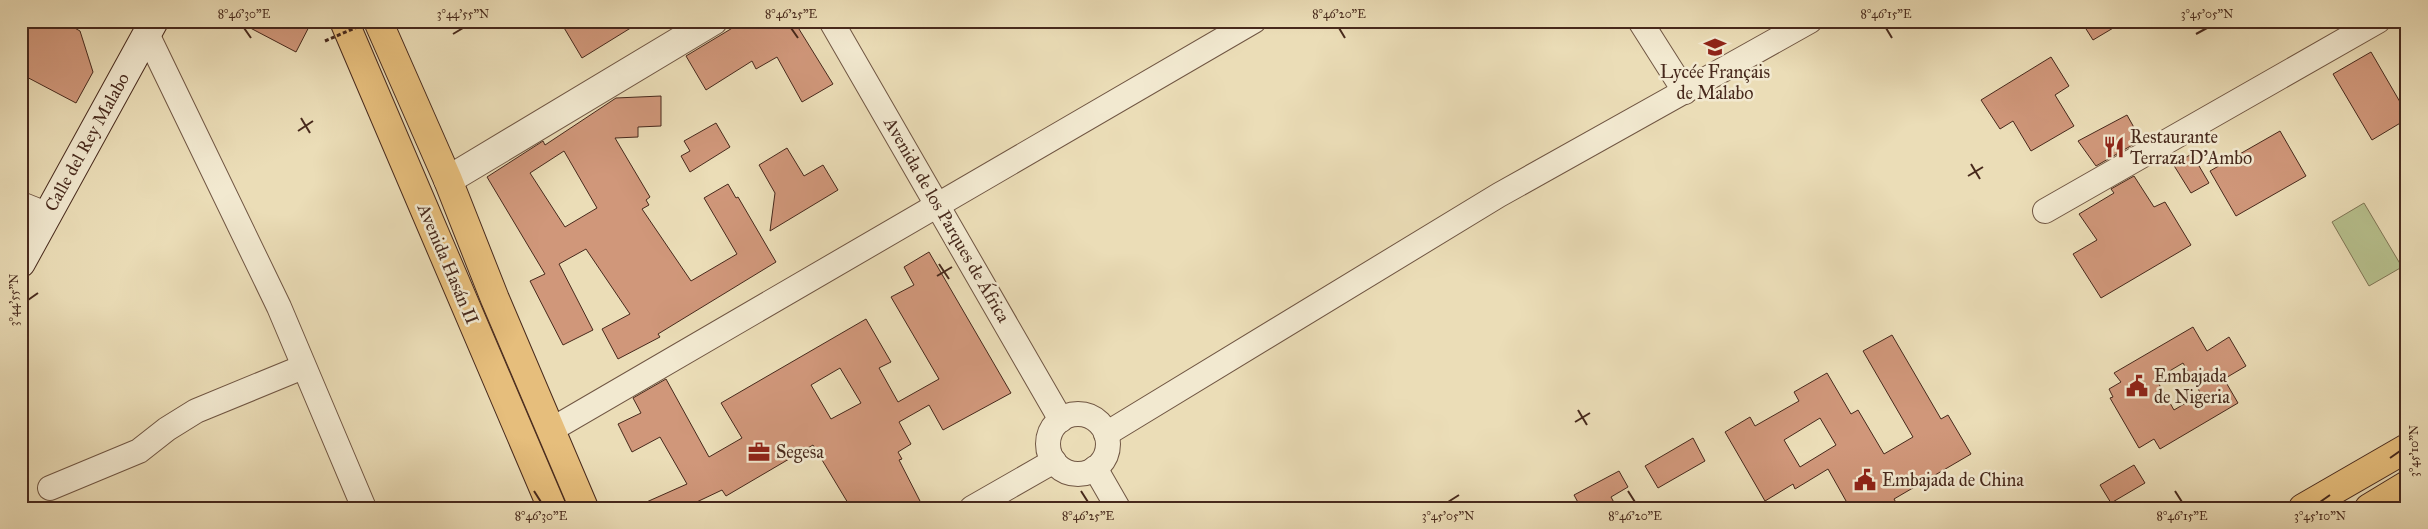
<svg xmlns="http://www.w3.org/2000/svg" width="2428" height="529" font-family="'IM FELL Great Primer',serif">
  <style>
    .green { fill: #b7c18e; stroke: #7f7555 }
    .building { fill: #d0977a; stroke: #47291c; fill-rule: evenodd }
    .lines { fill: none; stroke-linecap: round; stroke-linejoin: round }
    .minor-casing { stroke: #705643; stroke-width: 26 }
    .tertiary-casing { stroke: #705643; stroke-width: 30 }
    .secondary-casing { stroke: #47291c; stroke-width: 30 }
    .primary-casing { stroke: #47291c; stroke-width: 30 }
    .minor { stroke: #f2e9d0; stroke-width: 24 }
    .tertiary { stroke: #f2e9d0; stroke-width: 28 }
    .secondary { stroke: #f2e9d0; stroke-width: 28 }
    .primary { stroke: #e6be7c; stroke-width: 28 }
    .path-bridge { stroke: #47291c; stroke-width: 3; stroke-dasharray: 4 2.5; stroke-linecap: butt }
    .ticks { fill: none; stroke: #47291c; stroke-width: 2 }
    .labels { text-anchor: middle; stroke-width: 5; stroke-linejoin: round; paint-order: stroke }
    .poi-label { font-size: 18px; fill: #47291c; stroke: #f2e9d0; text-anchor: start }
    .street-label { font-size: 18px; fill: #47291c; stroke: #f2e9d0 }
    .neatline { fill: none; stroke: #47291c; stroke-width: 2 }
    .ticks-label { font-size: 12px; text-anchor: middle; fill: #47291c }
  </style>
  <rect width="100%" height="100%" fill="#ebddb7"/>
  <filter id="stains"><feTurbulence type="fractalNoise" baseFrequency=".004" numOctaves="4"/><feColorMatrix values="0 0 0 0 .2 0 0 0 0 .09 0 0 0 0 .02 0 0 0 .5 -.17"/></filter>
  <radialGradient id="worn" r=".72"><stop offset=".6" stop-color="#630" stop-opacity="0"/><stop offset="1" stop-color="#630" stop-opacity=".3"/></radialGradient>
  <!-- green -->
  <polygon class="green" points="2364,203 2402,267 2369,286 2332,222"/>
  <!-- building -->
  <g class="building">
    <polygon points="33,21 62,21 80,31 93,72 76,103 21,74 21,42"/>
    <polygon points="237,21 312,21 296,52"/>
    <polygon points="560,21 642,21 582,58"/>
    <polygon points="744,21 794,21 833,84 802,102 777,57 756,69 752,61 706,90 686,56"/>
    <polygon points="2081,21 2125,21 2093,40"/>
    <polygon points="2371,52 2407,114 2407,119 2372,140 2333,74"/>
    <polygon points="2051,57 2069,86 2055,95 2074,126 2031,151 2013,121 2000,129 1981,100"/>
    <path d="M661 96V126L638 127V137L615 138 650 197 646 200 649 205 642 209 691 281 737 254 704 198 728 184 736 198 738 197 776 262 658 334 660 337 618 359 602 329 630 314 586 249 559 264 593 330 563 345 530 281 545 274 487 177 543 141 545 145 616 98ZM564 151 597 208 565 227 530 173Z"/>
    <polygon points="2127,115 2141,140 2096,166 2078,141"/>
    <polygon points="716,123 730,147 690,172 681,156 690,151 684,141"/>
    <polygon points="2280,131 2306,176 2236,216 2210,171"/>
    <polygon points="787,148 804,176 823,165 838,190 770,231 775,193 759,165"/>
    <polygon points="2192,154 2209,183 2191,193 2173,164"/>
    <polygon points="2134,176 2154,207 2165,202 2191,245 2101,298 2073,254 2097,240 2079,214 2114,193 2111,189"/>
    <path d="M929 252 1011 393 943 430 929 405 899 422 911 444 898 452 902 459 899 460 921 503 912 508H851L813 445 726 496 722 490 684 508H633L687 484 660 437 632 452 618 424 641 413 633 398 666 379 709 457 742 438 721 403 866 319 891 362 879 368 898 402 939 379 891 297 914 285 904 267ZM840 368 861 403 831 419 811 385Z"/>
    <path d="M2193 327 2207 351 2229 337 2246 366 2224 379 2238 403 2160 449 2154 439 2139 448 2110 398 2113 397 2109 389 2121 382 2114 373ZM2183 363 2201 394 2174 410 2156 379Z"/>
    <path d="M1892 335 1941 419 1948 415 1971 454 1894 499 1899 508H1850L1828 469 1795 489 1793 484 1765 501 1725 432 1750 417 1755 426 1799 401 1794 392 1827 373 1851 414 1858 410 1884 454 1913 437 1863 351ZM1820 418 1836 445 1800 467 1784 440Z"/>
    <polygon points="1693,438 1705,461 1658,488 1645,466"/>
    <polygon points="2134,465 2145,483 2111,503 2100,485"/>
    <polygon points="1619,471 1628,487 1611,497 1617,508 1581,508 1574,495"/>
  </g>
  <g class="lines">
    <!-- minor casing -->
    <g class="minor-casing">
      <g id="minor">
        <polyline points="831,21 1061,420"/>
        <polyline points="1640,21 1685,92"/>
        <polyline points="147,34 279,307 364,508"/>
        <polyline points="21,204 46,214"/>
        <polyline points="2045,211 2378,21"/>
        <circle cx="1078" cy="444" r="30"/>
        <polyline points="551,430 1254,21"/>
        <polyline points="1106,434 1499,195 1810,21"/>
        <polyline points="1095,468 1118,508"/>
        <polyline points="50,488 139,451 167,429 196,411 303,367"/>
        <polyline points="972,508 1054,461"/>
      </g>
    </g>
    <!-- tertiary casing -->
    <g class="tertiary-casing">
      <polyline id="tertiary" points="448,180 713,21"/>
    </g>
    <!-- secondary casing -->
    <g class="secondary-casing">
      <polyline id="secondary" points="21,263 154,21"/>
    </g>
    <!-- primary casing -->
    <g class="primary-casing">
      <g id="primary">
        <polyline points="344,21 552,508"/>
        <polyline points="378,21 448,180 495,299 584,508"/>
        <polyline points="2303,508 2407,448"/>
        <polyline points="2369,508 2407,485"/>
      </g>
    </g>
    <!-- minor -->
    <use href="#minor" class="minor"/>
    <!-- tertiary -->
    <use href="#tertiary" class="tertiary"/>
    <!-- secondary -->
    <use href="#secondary" class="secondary"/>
    <!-- primary -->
    <use href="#primary" class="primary"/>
    <!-- path-bridge -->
    <polyline class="path-bridge" points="325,41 371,21"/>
  </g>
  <!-- ticks -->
  <path class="ticks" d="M244 28 251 38M791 28 798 38M1339 28 1345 38M1886 28 1892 38M453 34 463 28M2196 34 2207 28M301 118 310 133M298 131 313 121M1971 164 1980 179M1968 176 1983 167M939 264 949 279M937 276 952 267M28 300 38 293M1578 410 1587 425M1575 422 1590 413M2390 458 2400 451M534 491 541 502M1081 491 1088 502M1628 491 1635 502M2175 491 2182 502M1448 502 1459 495M2320 502 2330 495"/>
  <!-- icons -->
  <defs>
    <g id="school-bare" transform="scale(1.725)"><path d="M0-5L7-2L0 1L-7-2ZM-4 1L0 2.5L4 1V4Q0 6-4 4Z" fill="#8f2418" stroke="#f2e9d0" stroke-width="2.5" paint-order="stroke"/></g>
    <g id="restaurant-bare" transform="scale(1.725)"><path d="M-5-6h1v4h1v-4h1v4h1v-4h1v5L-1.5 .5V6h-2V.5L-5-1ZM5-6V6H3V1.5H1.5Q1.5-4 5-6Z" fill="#8f2418" stroke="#f2e9d0" stroke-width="2.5" paint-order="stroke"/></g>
    <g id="civic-bare" transform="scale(1.725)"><path d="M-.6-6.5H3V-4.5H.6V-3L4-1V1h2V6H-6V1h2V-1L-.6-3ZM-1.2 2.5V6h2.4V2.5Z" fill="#8f2418" stroke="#f2e9d0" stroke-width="2.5" paint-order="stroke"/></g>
    <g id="office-bare" transform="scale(1.725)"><path d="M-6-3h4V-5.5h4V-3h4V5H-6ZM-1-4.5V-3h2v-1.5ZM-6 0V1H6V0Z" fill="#8f2418" stroke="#f2e9d0" stroke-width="2.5" paint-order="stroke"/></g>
  </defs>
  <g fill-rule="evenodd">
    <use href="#school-bare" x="1715" y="47"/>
    <use href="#restaurant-bare" x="2114" y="147"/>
    <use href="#civic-bare" x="2137" y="386"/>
    <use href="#office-bare" x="759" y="452"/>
    <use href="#civic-bare" x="1865" y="480"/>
  </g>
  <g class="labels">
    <!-- poi labels -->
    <g class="poi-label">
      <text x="1715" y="78" text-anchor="middle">Lycée Français<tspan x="1715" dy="21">de Malabo</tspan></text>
      <text x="2130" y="143">Restaurante<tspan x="2130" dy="21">Terraza D'Ambo</tspan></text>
      <text x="2154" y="382">Embajada<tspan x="2154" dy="21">de Nigeria</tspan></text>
      <text x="776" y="458">Segesa</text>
      <text x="1882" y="486">Embajada de China</text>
    </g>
    <!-- street labels -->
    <g class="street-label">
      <text transform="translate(87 142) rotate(-61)" y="6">Calle del Rey Malabo</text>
      <text transform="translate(947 220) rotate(60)" y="6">Avenida de los Parques de África</text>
      <text transform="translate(448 264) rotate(67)" y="6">Avenida Hasán II</text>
    </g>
  </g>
  <!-- margin -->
  <rect width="2428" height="529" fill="none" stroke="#ebddb7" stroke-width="55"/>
  <rect x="28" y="28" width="2372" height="474" class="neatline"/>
  <g class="ticks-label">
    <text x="244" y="18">8°46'30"E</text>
    <text x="463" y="18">3°44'55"N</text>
    <text x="791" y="18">8°46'25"E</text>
    <text x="1339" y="18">8°46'20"E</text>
    <text x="1886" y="18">8°46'15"E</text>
    <text x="2207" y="18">3°45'05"N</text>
    <text transform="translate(14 300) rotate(-90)" y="4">3°44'55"N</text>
    <text transform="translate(2414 451) rotate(-90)" y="4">3°45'10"N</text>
    <text x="541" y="520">8°46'30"E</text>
    <text x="1088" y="520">8°46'25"E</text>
    <text x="1448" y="520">3°45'05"N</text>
    <text x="1635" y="520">8°46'20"E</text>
    <text x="2182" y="520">8°46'15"E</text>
    <text x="2320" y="520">3°45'10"N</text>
  </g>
  <rect width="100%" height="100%" filter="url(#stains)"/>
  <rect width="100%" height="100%" fill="url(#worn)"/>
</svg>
